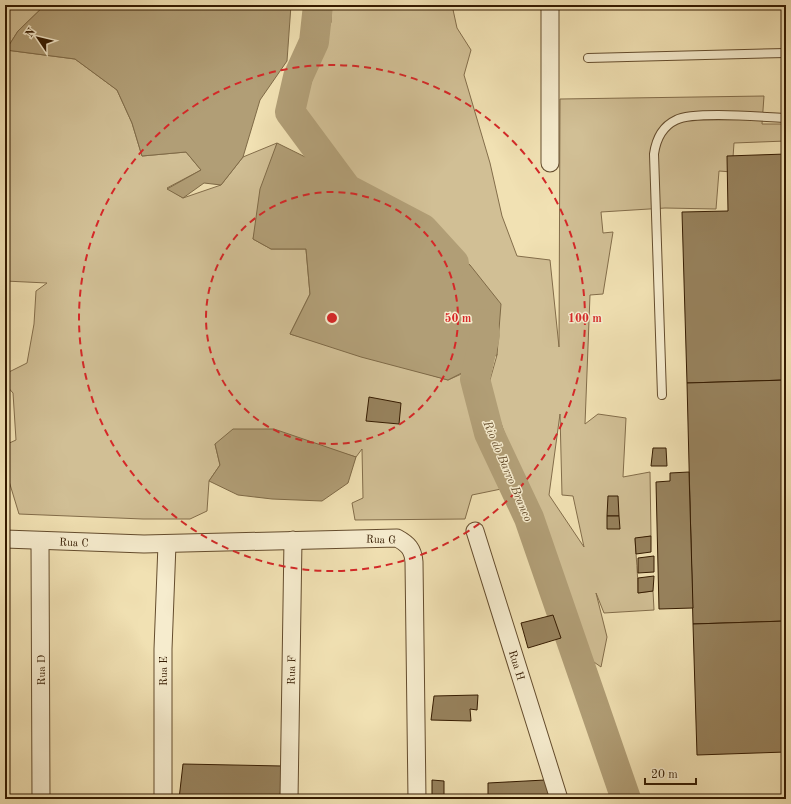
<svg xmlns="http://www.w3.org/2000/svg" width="791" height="804" font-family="'Old Standard TT',serif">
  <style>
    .green { fill: #d1bf95; stroke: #836d4a; fill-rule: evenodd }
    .water { fill: #b19e76; stroke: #7f6a47 }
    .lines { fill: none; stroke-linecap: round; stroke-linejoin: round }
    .river { stroke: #b19e76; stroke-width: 30 }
    .building { fill: #97825d; stroke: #351b00 }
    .service-casing { stroke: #644c2d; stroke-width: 10 }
    .minor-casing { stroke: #644c2d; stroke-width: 19 }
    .service { stroke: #f6ecce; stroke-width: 8 }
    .minor { stroke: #f6ecce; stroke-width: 17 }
    .ring { fill: none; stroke: #d62828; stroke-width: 2; stroke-dasharray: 7 5 }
    .labels { text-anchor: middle; stroke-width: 3; stroke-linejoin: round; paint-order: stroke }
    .street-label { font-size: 11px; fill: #351b00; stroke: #f6ecce }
    .water-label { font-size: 12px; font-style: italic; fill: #674f2f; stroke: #f6ecce }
    .centre { fill: #d62828; stroke: #f6ecce; stroke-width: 2 }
    .ring-label { font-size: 12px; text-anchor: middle; font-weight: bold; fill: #d62828; stroke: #f6ecce; stroke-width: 3; stroke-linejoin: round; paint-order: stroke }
  </style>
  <rect width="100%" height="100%" fill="#f1e1b3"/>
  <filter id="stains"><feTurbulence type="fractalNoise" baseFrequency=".005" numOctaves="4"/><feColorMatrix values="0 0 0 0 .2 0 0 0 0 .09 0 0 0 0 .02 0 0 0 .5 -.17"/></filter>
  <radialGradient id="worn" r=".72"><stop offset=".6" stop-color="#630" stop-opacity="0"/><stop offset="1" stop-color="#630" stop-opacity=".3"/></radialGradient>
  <!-- green -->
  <g class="green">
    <polygon points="11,5 45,5 18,31 6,50 75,59 117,90 132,123 142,156 186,152 201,170 167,188 183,198 221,185 243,157 277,143 253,239 271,249 306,249 310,294 290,334 448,380 477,367 475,379 506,488 472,495 465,519 355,520 352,503 363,498 362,449 356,457 332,450 215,444 220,465 209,481 207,511 190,519 143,519 19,514 5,468 5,445 16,440 13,393 5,384 5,374 27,363 34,324 36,291 47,283 5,281 5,13"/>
    <path d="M331 5H452L457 28 471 50 464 75 490 163 502 216 517 256 550 260 559 347 560 99 764 96 762 124H786V141L734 143 732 172 719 171 716 209 665 208 601 212 603 233 613 232 603 294 590 295 585 424 598 414 626 418 623 477 650 472 651 536 635 539C636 557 638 574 638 593L653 591 654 610 604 613 596 593 607 637 601 667 584 655 488 387 497 355 470 265 341 175 298 123 331 22ZM560 414 562 495 573 496 584 547 549 495Z"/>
  </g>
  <!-- water -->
  <g class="water">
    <polygon points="45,5 291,5 287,61 260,100 243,157 221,185 204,183 183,198 167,189 201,170 186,152 142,156 132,123 117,90 75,59 6,50 18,31"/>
    <polygon points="277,143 364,186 470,265 501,304 497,355 448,380 361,357 290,334 310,294 306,249 271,249 253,239 260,189"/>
    <polygon points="233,429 274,429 356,457 348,483 322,501 272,499 238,495 209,481 220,465 215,444"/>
  </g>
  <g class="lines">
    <!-- river -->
    <g class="river">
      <polyline points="318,5 314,42 298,77 290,112 347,189 423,229 454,263"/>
      <polyline points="483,324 485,335 475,379 489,433 529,518 626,799"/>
    </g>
  </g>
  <!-- building -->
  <g class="building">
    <polygon points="786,154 786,380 687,383 682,212 728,211 727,156"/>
    <polygon points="786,380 786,621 693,624 687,383"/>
    <polygon points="369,397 401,403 399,424 366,421"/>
    <polygon points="653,448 666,448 667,466 651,466"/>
    <polygon points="689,472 693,608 659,609 656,482 670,481 670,473"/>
    <polygon points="608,496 618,496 619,516 607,516"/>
    <polygon points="607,516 619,516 620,529 607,529"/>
    <polygon points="651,536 651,552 636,554 635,538"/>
    <polygon points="654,556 654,572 638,573 638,558"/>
    <polygon points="654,576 653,591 638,593 638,578"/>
    <polygon points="553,615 561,638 528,648 521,623"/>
    <polygon points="786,621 786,752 697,755 693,624"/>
    <polygon points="478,695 477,710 470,709 471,721 431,720 434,696"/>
    <polygon points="183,764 282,766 280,799 179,799"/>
    <polygon points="432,780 444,781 444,799 432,799"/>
    <polygon points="545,780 551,799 488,799 488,783"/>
  </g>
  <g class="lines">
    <!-- service casing -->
    <g class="service-casing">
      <g id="service">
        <polyline points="588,58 786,53"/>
        <path d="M662 395 654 154C656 140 661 127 676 120 694 111 763 117 786 118"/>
      </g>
    </g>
    <!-- minor casing -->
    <g class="minor-casing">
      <g id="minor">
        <polyline points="550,5 550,163"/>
        <polyline points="475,531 559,799"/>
        <path d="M5 539 144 544 397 538C408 544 413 549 414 562L417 799"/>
        <polyline points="40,541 41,799"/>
        <polyline points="163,799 163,649 167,544"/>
        <polyline points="289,799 293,540"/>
      </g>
    </g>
    <!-- service -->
    <use href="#service" class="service"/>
    <!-- minor -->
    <use href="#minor" class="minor"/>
  </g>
  <!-- distance rings -->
  <g class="ring">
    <circle cx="332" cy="318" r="126"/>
    <circle cx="332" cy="318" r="253"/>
  </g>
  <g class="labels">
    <!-- street labels -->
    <g class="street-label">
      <text transform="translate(381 539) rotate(2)" y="4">Rua G</text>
      <text transform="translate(74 542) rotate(2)" y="4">Rua C</text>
      <text transform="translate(517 665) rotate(73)" y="4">Rua H</text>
      <text transform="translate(41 670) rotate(-90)" y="4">Rua D</text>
      <text transform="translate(291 670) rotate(-89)" y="4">Rua F</text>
      <text transform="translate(163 671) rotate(-90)" y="4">Rua E</text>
    </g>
    <!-- water labels -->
    <g class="water-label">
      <text transform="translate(508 471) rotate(67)" y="4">Rio do Barro Branco</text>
    </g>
  </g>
  <circle cx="332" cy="318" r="6" class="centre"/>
  <g class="ring-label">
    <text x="458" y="322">50 m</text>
    <text x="585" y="322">100 m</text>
  </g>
  <!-- margin -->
  <rect width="791" height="804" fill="none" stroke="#f1e1b3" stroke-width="20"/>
  <rect x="6" y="6" width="779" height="792" fill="none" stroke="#351b00" stroke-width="2"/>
  <rect x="10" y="10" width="771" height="784" fill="none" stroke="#351b00"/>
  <!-- north arrow -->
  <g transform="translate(38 38) rotate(305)" stroke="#f6ecce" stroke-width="3" paint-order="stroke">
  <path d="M0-3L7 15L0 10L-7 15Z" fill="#351b00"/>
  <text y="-6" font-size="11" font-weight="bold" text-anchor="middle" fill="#351b00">N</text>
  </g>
  <!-- scale -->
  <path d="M645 778v6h51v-6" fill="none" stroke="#351b00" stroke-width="2"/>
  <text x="651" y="778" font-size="12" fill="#351b00" stroke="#f6ecce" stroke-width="3" paint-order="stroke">20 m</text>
  <rect width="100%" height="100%" filter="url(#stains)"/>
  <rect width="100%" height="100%" fill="url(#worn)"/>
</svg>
